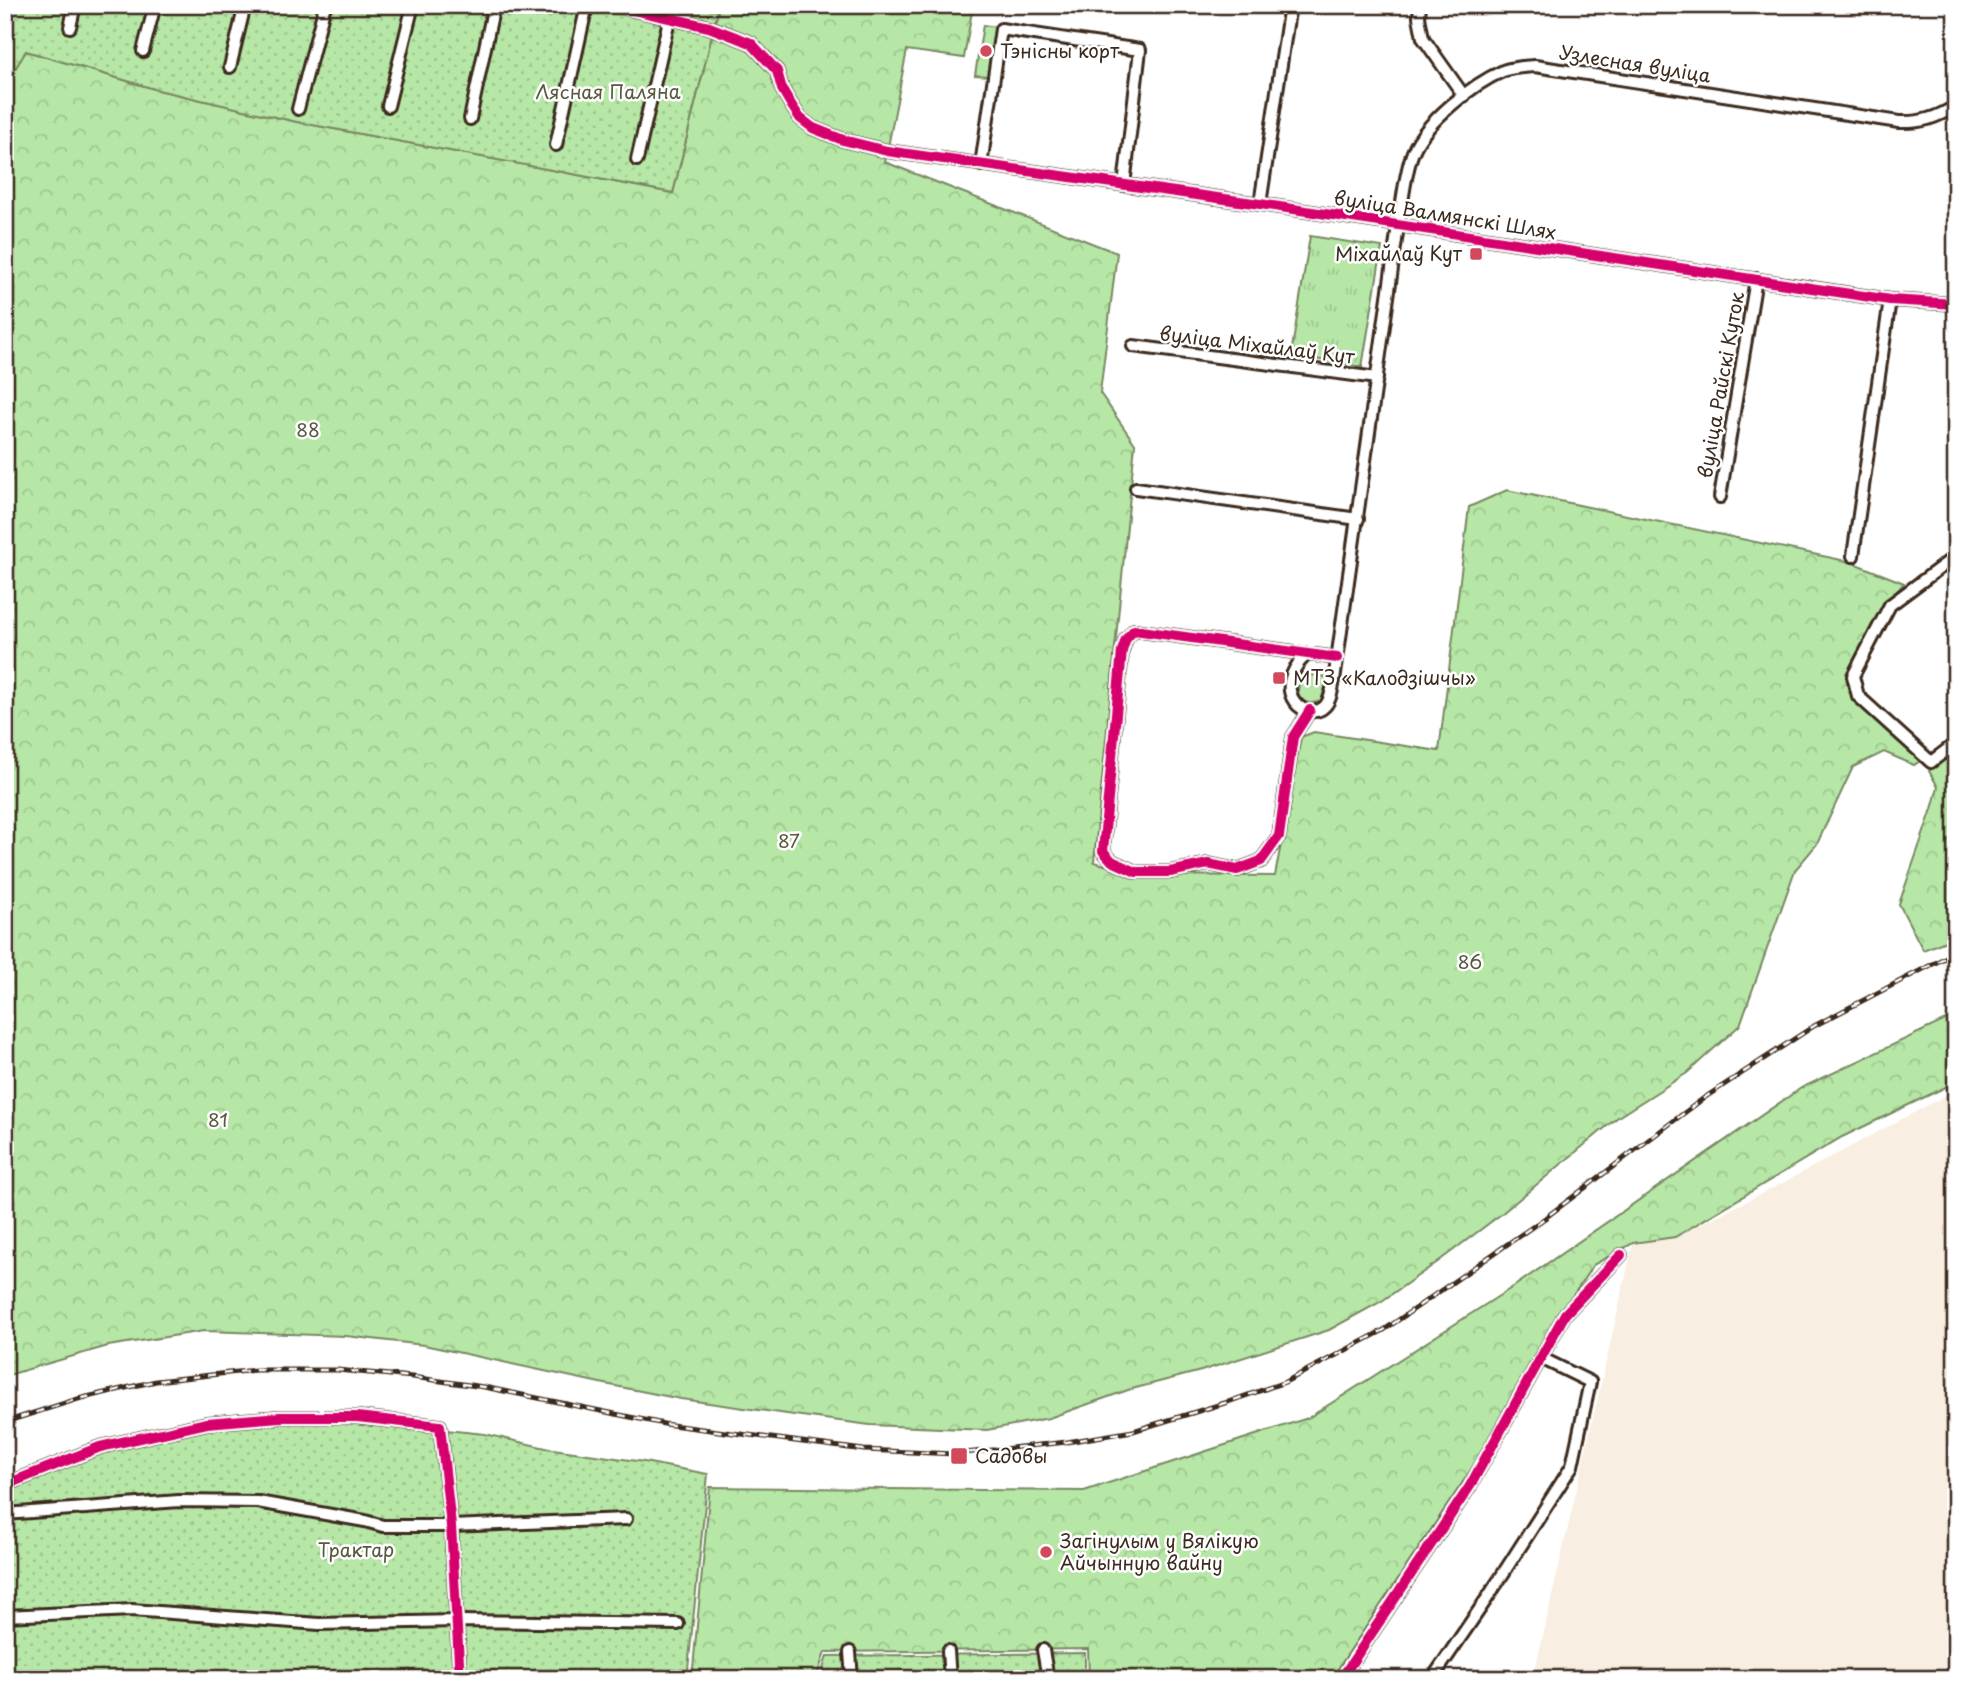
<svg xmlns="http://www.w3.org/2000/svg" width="1961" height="1684" font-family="'Playpen Sans',sans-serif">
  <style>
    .built { fill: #f8eee1 }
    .grass { fill: url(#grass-tufts); stroke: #788862; stroke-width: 2 }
    .forest { fill: url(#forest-crowns); stroke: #788862; stroke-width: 2 }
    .garden { fill: url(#garden-dots); stroke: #788862; stroke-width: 2 }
    .pitch { fill: #b6e7a6; stroke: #788862; stroke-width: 2 }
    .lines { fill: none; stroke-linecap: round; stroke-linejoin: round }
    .minor-casing { stroke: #3b2a1e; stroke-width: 16 }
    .minor { stroke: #fff; stroke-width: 10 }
    .rail-casing { stroke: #3b2a1e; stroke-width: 5 }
    .rail { stroke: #fff; stroke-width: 2.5; stroke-dasharray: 8; stroke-linecap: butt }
    .cycleway-casing { stroke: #fff; stroke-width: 15 }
    .cycleway { stroke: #d6006c; stroke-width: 10 }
    .poi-dot { fill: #d1495b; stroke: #fff; stroke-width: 2.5 }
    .labels { text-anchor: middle; stroke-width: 5; stroke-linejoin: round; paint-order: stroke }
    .poi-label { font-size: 19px; fill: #3b2a1e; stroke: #fff; text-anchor: start }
    .street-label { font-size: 19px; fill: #3b2a1e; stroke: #fff }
    .park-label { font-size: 19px; fill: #5a5940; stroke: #fff }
  </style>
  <defs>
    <pattern id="grass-tufts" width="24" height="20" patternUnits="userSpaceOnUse" patternTransform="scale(1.75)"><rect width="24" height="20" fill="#b6e7a6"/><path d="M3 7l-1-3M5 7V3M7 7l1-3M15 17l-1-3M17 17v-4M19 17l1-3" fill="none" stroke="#9dc68e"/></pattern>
    <pattern id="forest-crowns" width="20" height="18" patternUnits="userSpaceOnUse" patternTransform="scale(1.75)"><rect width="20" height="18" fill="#b6e7a6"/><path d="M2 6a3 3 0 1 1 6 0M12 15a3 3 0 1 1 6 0" fill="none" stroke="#9dc68e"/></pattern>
    <pattern id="garden-dots" width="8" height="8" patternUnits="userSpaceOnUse" patternTransform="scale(1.75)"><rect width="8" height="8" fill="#b6e7a6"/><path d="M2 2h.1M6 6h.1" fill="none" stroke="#9dc68e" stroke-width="1.8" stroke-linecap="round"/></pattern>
  </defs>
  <rect width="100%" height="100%" fill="#fff"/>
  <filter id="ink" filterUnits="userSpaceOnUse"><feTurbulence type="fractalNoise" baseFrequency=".0143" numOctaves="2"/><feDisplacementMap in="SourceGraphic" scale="14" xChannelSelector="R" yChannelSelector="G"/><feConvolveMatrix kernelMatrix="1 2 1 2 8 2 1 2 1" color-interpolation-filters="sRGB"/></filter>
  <g filter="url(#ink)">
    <!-- built -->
    <polygon class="built" points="1956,1090 1956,1679 1533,1679 1633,1245 1675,1237 1781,1184"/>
    <!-- grass -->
    <g class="grass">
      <polygon points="1310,236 1382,247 1362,367 1291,355"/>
      <path d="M1302 673 1326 677 1327 680 1321 701C1294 710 1296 691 1302 673Z"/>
    </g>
    <!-- forest -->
    <g class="forest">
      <polygon points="693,5 973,5 964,58 907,50 885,162 1117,253 1100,393 1135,444 1094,862 1140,875 1275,876 1301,737 1314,732 1439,751 1469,507 1507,490 1851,562 1904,583 1886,604 1848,673 1854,697 1923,759 1914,765 1884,752 1853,767 1817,844 1795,870 1740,1025 1687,1073 1618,1117 1500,1215 1439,1261 1382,1301 1329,1330 1201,1371 1128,1390 1049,1418 987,1430 870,1425 794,1415 681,1399 600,1383 424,1345 346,1336 204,1331 108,1346 5,1376 5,85 26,51 158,90 297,122 673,193 718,11"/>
      <polygon points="1956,751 1956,937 1923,950 1899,904 1932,809 1938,787 1929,771"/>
      <polygon points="1956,1015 1956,1082 1842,1137 1675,1237 1633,1243 1593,1265 1541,1345 1491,1440 1331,1679 1089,1679 1088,1649 825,1652 816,1679 692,1679 710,1487 1084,1491 1308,1418 1516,1285 1801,1088"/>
    </g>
    <!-- garden -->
    <g class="garden">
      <polygon points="5,5 693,5 718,11 673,193 297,122 158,90 26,51 5,85"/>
      <polygon points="280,1421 357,1421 485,1434 546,1448 644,1462 708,1474 687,1679 5,1679 5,1489 101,1451 208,1427"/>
      <polygon points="1085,1653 1085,1679 820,1679 827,1656"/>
    </g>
    <!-- pitch -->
    <polygon class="pitch" points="983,25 997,27 989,76 975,75"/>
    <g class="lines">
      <!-- minor casing -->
      <g class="minor-casing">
        <g id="minor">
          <polyline points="612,5 709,27 751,43 777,71 782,89 792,106 800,118 813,128 843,140 887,151 1260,204 1890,300 1956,304"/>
          <polyline points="1420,5 1419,17 1423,38 1464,96"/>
          <polyline points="70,27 75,5"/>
          <polyline points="143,51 155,5"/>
          <polyline points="230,67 245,5"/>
          <polyline points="388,106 413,5"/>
          <polyline points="298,109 325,5"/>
          <polyline points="470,119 494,5"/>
          <polyline points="556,145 587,5"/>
          <polyline points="637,160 669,20"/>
          <polyline points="981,165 1001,29 1140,50 1124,185"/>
          <polyline points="1260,204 1290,5"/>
          <polyline points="1133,346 1377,378"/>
          <polyline points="1136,488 1358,519"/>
          <polyline points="1720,497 1756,279"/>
          <polyline points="1853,556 1890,300"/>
          <polyline points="1956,556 1890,605 1853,676 1858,696 1931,762 1956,743"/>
          <path d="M1306 655C1267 693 1308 724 1325 706 1332 699 1333 683 1335 674L1398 226C1403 203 1404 175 1413 152 1425 122 1473 84 1503 71 1513 67 1525 67 1535 66L1899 122C1921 123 1936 118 1956 106"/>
          <polyline points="1310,710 1293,737 1279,836 1261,861 1237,870 1208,864 1170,872 1136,872 1112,861 1103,851 1122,651 1126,639 1134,630 1337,658"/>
          <polyline points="5,1485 100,1447 207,1423 280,1417 357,1417 440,1426 451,1526 460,1679"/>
          <polyline points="5,1514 179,1501 258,1502 365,1521 383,1526 451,1526 626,1519"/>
          <polyline points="5,1616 132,1610 319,1624 456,1621 678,1624"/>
          <polyline points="1043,1650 1048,1679"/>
          <polyline points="948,1651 950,1679"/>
          <polyline points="850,1652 852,1679"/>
          <polyline points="1341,1679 1470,1486 1565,1314 1621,1255"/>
          <polyline points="1432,1679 1490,1594 1572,1466 1590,1382 1541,1358"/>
        </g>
      </g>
      <!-- minor -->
      <use href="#minor" class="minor"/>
      <!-- rail casing -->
      <g class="rail-casing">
        <polyline id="rail" points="5,1422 78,1399 156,1381 256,1370 337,1370 412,1377 484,1387 664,1424 864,1450 955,1454 1067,1442 1133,1431 1228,1402 1285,1382 1384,1330 1545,1218 1704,1098 1814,1026 1956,952"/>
      </g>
      <!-- rail -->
      <use href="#rail" class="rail"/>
      <!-- cycleway casing -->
      <g class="cycleway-casing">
        <g id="cycleway">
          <polyline points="612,5 709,27 751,43 777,71 782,89 792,106 800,118 813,128 843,140 887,151 1260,204 1890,300 1956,304"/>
          <polyline points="1310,710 1293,737 1279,836 1261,861 1237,870 1208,864 1170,872 1136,872 1112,861 1103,851 1122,651 1126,639 1134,630 1337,658"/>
          <polyline points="5,1485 100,1447 207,1423 280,1417 357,1417 440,1426 451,1526 460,1679"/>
          <polyline points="1341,1679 1470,1486 1565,1314 1621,1255"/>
        </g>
      </g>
      <!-- cycleway -->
      <use href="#cycleway" class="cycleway"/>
    </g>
  </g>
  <!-- markers -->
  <g class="poi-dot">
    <circle cx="986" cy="51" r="7"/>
    <rect x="1469" y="247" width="14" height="14" rx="3.5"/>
    <rect x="1272" y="671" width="14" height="14" rx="3.5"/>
    <rect x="950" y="1447" width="18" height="18" rx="3.5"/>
    <circle cx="1046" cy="1552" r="7"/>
  </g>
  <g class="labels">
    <!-- poi labels -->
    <g class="poi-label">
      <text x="1000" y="58">Тэнісны корт</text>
      <text x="1462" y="261" text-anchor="end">Міхайлаў Кут</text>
      <text x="1293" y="685">МТЗ «Калодзішчы»</text>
      <text x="975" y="1463">Садовы</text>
      <text x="1060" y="1548">Загінулым у Вялікую<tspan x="1060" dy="22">Айчынную вайну</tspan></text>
    </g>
    <!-- street labels -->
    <g class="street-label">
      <text transform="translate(1635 64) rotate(9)" y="7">Узлесная вуліца</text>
      <text transform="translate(1445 215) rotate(9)" y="7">вуліца Валмянскі Шлях</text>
      <text transform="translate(1257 345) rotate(7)" y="7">вуліца Міхайлаў Кут</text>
      <text transform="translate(1721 385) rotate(-80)" y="7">вуліца Райскі Куток</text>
    </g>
    <!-- park labels -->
    <g class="park-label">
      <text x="608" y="99">Лясная Паляна</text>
      <text x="308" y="437">88</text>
      <text x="789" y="848">87</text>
      <text x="1470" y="969">86</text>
      <text x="218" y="1127">81</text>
      <text x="356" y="1557">Трактар</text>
    </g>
  </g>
  <!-- margin -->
  <rect width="1961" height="1684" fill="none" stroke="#fff" stroke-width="28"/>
  <rect x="14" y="14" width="1933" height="1656" fill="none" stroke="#3b2a1e" stroke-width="2.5" filter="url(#ink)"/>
</svg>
